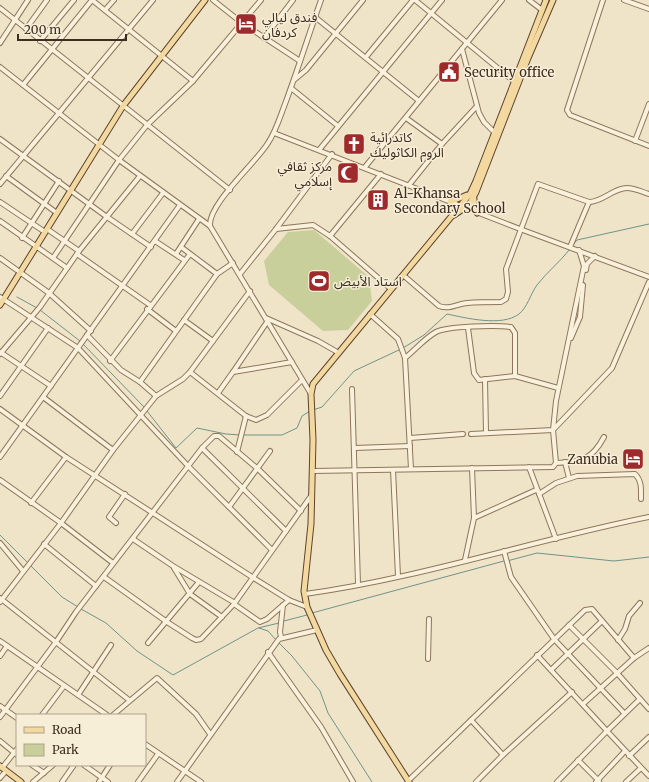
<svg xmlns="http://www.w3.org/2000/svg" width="649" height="782" font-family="Merriweather,'Noto Sans Arabic',serif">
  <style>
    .green { fill: #c9cf9b }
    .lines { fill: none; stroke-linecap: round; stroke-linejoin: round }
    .stream { stroke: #6f938a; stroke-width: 1 }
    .minor-casing { stroke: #8d765c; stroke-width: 6 }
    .major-casing { stroke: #5b4430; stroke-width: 7 }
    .minor { stroke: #faf1dc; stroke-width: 4 }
    .major { stroke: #f3d9a0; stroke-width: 5 }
    .labels { text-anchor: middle; stroke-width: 3; stroke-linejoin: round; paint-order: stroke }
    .poi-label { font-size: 13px; fill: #3d2e20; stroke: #f7eed8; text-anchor: start }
  </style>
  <rect width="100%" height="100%" fill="#f0e4c8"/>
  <!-- green -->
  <polygon class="green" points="314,230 369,277 372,301 348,330 323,331 269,285 264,261 288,232"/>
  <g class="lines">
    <!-- stream -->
    <g class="stream">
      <polyline points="572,246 577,240 649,224"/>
      <polyline points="17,297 37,308"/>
      <polyline points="40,310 80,341"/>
      <polyline points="82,343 144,407"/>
      <path d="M403 348 424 335 447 314C466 318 502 327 519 314 527 308 531 293 537 285 547 272 560 262 570 249"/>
      <polyline points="313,410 322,407 354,371 401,349"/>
      <polyline points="147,411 176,448 197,428 226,434 240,435"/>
      <polyline points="243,435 282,435 297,428 302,416 310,411"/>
      <polyline points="0,535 29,564"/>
      <polyline points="507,561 537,553 614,561 649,557"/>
      <polyline points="31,566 62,597 78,607"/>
      <polyline points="81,609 106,623 137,651 173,675 258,628 279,623"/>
      <polyline points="312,613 504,561"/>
      <polyline points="284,621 307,615"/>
      <polyline points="259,628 268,631 276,640"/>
      <polyline points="278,642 292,656 320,691 328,713 372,782"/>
    </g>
    <!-- minor casing -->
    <g class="minor-casing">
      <g id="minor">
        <polyline points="92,0 193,81"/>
        <polyline points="213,0 242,23 300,61"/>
        <polyline points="415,0 516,83"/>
        <polyline points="529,0 542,10"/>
        <polyline points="603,0 567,110 570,115 649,146"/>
        <polyline points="624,0 649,9"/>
        <polyline points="0,8 230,190"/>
        <polyline points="105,10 114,0"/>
        <polyline points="315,17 419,101"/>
        <polyline points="26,29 47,0"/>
        <polyline points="264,38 293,0"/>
        <polyline points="40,41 74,0"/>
        <polyline points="0,43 28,0"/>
        <polyline points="462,49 479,113 484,122 495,133"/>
        <polyline points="366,57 413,0"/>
        <polyline points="0,67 119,160 210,226"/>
        <polyline points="294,80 306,70 363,0"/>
        <polyline points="23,85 92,0"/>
        <polyline points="291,88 338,126"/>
        <polyline points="406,118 442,144 409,185"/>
        <polyline points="274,133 520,229 649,277"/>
        <polyline points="0,139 107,217 151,247"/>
        <polyline points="635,141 649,104"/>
        <polyline points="442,144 477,106"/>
        <polyline points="319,150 442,0"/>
        <polyline points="365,167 502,0"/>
        <polyline points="381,174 330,236 391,289"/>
        <polyline points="6,176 57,213"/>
        <polyline points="0,184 153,0"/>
        <polyline points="0,202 45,232"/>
        <polyline points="0,221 67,268"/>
        <polyline points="47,229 79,251"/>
        <polyline points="276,229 313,225 330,236"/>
        <polyline points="132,234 163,193"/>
        <polyline points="22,238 59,181"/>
        <polyline points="155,241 184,260"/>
        <polyline points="181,247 217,274"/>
        <polyline points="570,247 589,202"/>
        <polyline points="77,254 150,305"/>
        <polyline points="176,254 199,219"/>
        <polyline points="0,258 49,293 91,331"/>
        <polyline points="53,258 119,160 147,125 193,81 261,0"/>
        <polyline points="586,270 587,264 595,256"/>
        <polyline points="240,274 276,229 332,154"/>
        <path d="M403 275 439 306C450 310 456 304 467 303 478 302 490 302 501 302L506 299 508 292 506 269 538 184 589 202C603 202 613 188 627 188 635 188 642 192 649 194"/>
        <polyline points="0,297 78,348 188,466 272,550"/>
        <polyline points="147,309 176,331"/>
        <polyline points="370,314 398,339 405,358 411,469"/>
        <polyline points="266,318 318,341 339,353"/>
        <polyline points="184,320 213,341"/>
        <polyline points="267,322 233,372 292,362"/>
        <polyline points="468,328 474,373 479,380 515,376 558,388"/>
        <polyline points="87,335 121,370 140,382 156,396"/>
        <polyline points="571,338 580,317 583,285"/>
        <polyline points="0,352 51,386"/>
        <polyline points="0,354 40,307 79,251 140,176"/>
        <path d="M405 358C415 350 425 338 436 332 447 326 496 325 511 327L515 333V376"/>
        <polyline points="110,361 190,254"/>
        <polyline points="190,372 246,416 256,420 267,415 302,380"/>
        <polyline points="485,379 486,433"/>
        <polyline points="140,382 217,274 233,263"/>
        <polyline points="352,389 358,584"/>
        <polyline points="218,393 233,372"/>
        <path d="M311 394 210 226C208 204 256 163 268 143 276 131 280 117 285 104 298 69 309 34 321 0"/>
        <polyline points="0,396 48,328"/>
        <polyline points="43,397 113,450"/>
        <polyline points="0,409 66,457 252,577 289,600 307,607"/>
        <polyline points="471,434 553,430 612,368 649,282"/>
        <polyline points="410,438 463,434"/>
        <polyline points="202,448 286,531"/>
        <polyline points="355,448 410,446"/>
        <polyline points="237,452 246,416"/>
        <polyline points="0,457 180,205"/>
        <polyline points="565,462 569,478"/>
        <path d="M556 463C581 462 592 460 604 437"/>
        <polyline points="529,467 556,539"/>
        <polyline points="393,470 398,576"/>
        <polyline points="313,471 553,467 556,463 553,430 556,401 584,266 579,250"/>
        <polyline points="0,480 61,523 113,563"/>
        <path d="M539 494 556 483 577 476 635 474C642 481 641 489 641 499"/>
        <polyline points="31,503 66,457"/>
        <polyline points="229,507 270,451"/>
        <polyline points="474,518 536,490"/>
        <polyline points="116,523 109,517 125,494"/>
        <polyline points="133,539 173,566 235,603"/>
        <polyline points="0,543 23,571"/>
        <polyline points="44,544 96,586"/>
        <polyline points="504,551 511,577 554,639 624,713"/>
        <polyline points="465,560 474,518 472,468"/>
        <polyline points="174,568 190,594 222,617"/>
        <polyline points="104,577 167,622 192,638 196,640 201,639 234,604 311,496"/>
        <path d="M305 594C421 578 534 540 649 517"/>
        <polyline points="0,598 129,700"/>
        <polyline points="0,602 61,523 113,450 156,396 183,379 190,372 250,291"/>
        <polyline points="234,604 260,622 267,619 289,600"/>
        <polyline points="569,625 617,673 649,709"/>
        <polyline points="281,637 280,632 283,605"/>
        <polyline points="618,640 625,629 629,616 640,603"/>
        <polyline points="0,641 107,715"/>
        <polyline points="148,643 199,582"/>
        <polyline points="268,652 321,727 353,782"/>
        <polyline points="537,655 607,731 557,782"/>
        <polyline points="0,656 7,646"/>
        <polyline points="428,659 429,619"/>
        <polyline points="551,670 602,621"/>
        <polyline points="78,695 111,645"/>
        <polyline points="640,699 607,731 649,776"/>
        <polyline points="583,704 634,658 649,648"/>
        <polyline points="0,706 17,718"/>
        <polyline points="42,715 64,686"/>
        <polyline points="113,715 157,678 196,714 210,734"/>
        <polyline points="0,717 56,642 76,612 202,448 214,436 219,436 258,469 301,511"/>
        <polyline points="471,720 503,755 476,782"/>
        <polyline points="0,741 17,755"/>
        <polyline points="145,744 201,782"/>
        <polyline points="503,755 572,692"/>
        <polyline points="629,756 649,737"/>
        <polyline points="578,760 599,781"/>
        <polyline points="32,765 44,773"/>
        <polyline points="84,765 108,782"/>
        <polyline points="2,768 17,749"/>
        <polyline points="0,778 6,771"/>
        <polyline points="408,781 585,610 592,609 634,658"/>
        <polyline points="33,782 53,765"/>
        <polyline points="62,782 74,765"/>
        <polyline points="99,782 110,765"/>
        <polyline points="138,782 158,754"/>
        <polyline points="177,782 279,639 317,630"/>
        <polyline points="596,782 625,751"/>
        <polyline points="626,782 641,768"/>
      </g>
    </g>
    <!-- major casing -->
    <g class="major-casing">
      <g id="major">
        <polyline points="474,199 474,207 477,213"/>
        <polyline points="450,202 467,195"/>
        <polyline points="454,215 469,205 476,192 528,58 553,0"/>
        <polyline points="0,305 123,106 205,0"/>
        <polyline points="0,766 21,782"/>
        <polyline points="409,782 340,674 326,650 307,607 304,591 311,524 313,440 311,394 313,384 470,194 476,181 546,0"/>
      </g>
    </g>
    <!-- minor -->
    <use href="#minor" class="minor"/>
    <!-- major -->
    <use href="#major" class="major"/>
  </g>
  <!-- icons -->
  <defs>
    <g id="hotel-square" transform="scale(1.15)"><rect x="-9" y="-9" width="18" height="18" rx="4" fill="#9e2a2b" stroke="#f7eed8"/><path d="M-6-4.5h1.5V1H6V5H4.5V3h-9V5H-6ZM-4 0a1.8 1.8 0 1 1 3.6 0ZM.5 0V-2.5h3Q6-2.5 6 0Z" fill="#fff"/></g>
    <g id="civic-square" transform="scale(1.15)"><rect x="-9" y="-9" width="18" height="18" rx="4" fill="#9e2a2b" stroke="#f7eed8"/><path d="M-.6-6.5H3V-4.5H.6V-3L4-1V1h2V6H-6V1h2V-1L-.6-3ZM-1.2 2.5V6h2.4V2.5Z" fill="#fff"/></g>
    <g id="church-square" transform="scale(1.15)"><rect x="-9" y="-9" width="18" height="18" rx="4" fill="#9e2a2b" stroke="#f7eed8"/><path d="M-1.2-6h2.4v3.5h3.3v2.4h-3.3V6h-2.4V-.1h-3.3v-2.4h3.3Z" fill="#fff"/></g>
    <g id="mosque-square" transform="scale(1.15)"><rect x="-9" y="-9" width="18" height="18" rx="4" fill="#9e2a2b" stroke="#f7eed8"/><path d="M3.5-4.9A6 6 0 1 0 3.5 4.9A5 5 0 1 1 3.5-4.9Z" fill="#fff"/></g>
    <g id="building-square" transform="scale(1.15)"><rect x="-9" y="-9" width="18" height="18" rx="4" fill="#9e2a2b" stroke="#f7eed8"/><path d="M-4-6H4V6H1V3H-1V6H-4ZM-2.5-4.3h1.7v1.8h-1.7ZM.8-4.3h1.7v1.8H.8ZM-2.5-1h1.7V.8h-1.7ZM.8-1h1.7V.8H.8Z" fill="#fff"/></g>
    <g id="stadium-square" transform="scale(1.15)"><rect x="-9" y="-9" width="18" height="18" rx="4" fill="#9e2a2b" stroke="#f7eed8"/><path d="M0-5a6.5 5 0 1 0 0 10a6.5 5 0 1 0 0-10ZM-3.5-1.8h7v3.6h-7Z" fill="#fff"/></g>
  </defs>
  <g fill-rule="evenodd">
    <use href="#hotel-square" x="246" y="24"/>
    <use href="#civic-square" x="449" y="72"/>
    <use href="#church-square" x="354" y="144"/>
    <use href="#mosque-square" x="348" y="173"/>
    <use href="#building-square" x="378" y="200"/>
    <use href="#stadium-square" x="319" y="281"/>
    <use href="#hotel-square" x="633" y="459"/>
  </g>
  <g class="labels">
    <!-- poi labels -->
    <g class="poi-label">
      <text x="262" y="22">فندق ليالي<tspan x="262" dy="15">كردفان</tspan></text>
      <text x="464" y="77">Security office</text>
      <text x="370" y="142">كاتدرائية<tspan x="370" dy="15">الروم الكاثوليك</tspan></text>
      <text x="332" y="171" text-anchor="end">مركز ثقافي<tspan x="332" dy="15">إسلامي</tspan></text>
      <text x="394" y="198">Al-Khansa<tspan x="394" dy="15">Secondary School</tspan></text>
      <text x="334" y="286">استاد الأبيض</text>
      <text x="618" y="464" text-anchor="end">Zanubia</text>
    </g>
  </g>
  <!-- legend -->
  <rect x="16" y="714" width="130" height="52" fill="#f7eed8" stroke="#ada18e"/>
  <rect x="24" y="727" width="20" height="6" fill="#f3d9a0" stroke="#ada18e"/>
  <text x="52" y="734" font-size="12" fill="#3d2e20">Road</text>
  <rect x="24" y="744" width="20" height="12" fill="#c9cf9b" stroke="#ada18e"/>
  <text x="52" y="754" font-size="12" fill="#3d2e20">Park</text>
  <!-- scale -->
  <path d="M18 34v6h108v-6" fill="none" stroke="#3d2e20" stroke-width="2"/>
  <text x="24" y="34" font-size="12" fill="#3d2e20" stroke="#f7eed8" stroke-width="3" paint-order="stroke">200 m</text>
</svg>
